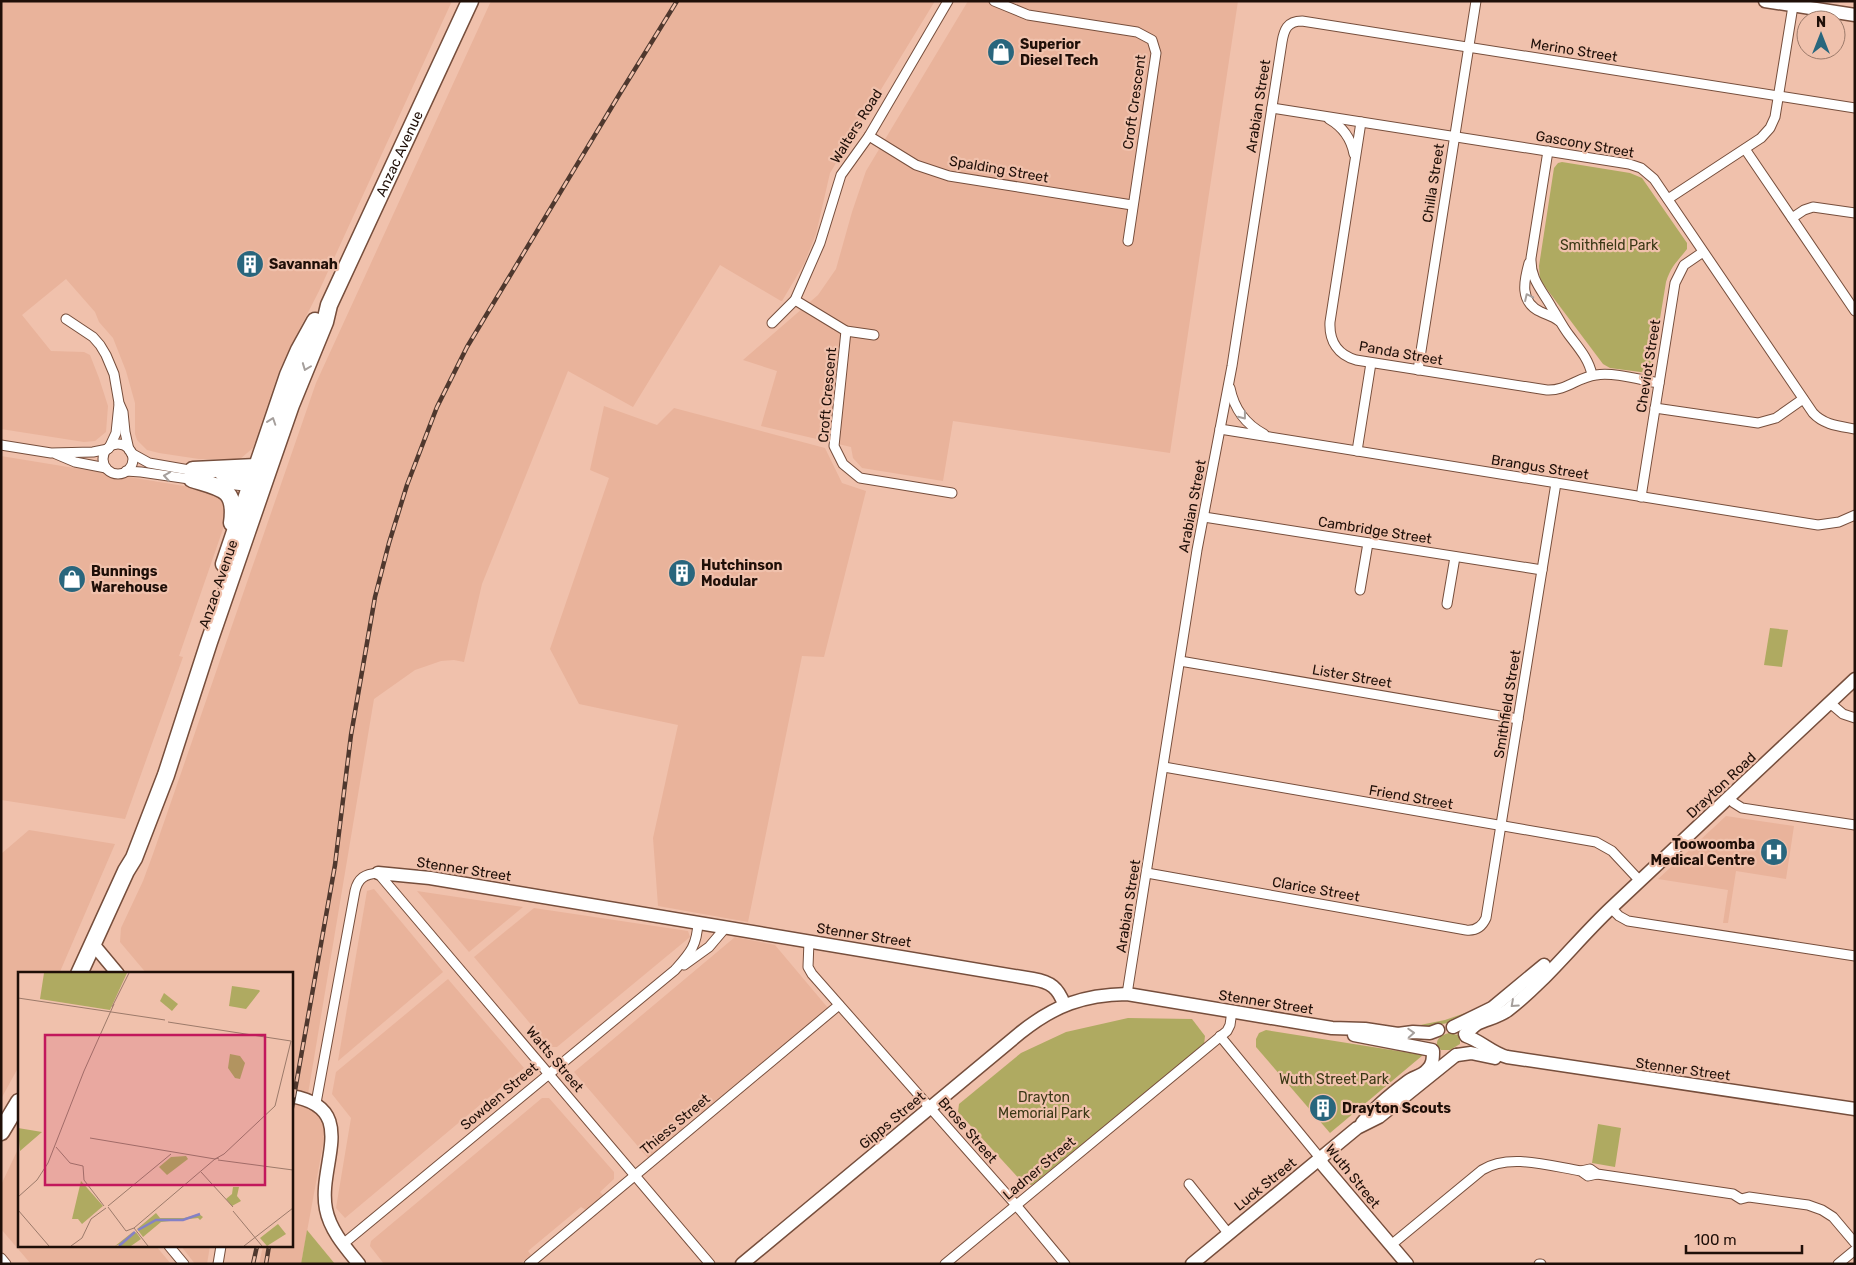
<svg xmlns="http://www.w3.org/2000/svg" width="1856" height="1265" font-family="Rubik,sans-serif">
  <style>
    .built { fill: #e9b39b }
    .green { fill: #afaa61 }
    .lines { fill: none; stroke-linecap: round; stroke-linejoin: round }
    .street-casing { stroke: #764e3c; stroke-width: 11 }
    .secondary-casing { stroke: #764e3c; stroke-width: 15 }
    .highway-casing { stroke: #764e3c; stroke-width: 19 }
    .street { stroke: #fff; stroke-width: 9 }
    .secondary { stroke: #fff; stroke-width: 12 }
    .highway { stroke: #fff; stroke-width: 16 }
    .rail-casing { stroke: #4f382e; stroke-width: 4.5 }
    .rail { stroke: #f0c1ac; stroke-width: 2.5; stroke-dasharray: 8; stroke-linecap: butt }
    .oneway { stroke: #a59f9c }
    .labels { text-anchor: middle; stroke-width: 4.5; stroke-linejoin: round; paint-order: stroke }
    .poi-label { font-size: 14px; font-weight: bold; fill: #1f0f08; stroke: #f0c1ac; text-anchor: start }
    .street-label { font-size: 14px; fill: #1f0f08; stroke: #f0c1ac }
    .park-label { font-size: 14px; fill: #3a3815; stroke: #f0c1ac }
    .inset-river { fill: none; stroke: #8581c6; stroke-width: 2.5 }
    .inset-road { fill: none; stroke: #9c7a6a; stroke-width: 1 }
    .view { fill: #c2185b; fill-opacity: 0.15; stroke: #c2185b; stroke-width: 2.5 }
    .inset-edge { fill: none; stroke: #1f0f08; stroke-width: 2.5 }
  </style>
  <rect width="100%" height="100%" fill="#f0c1ac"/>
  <!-- built -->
  <g class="built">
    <polygon points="1,1 452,1 319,291 297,334 279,371 253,448 240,459 199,459 159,453 147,450 137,440 135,434 135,403 126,371 113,338 99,322 95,312 66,279 22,315 51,351 84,352 90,355 99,378 108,406 106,432 95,441 84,442 1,429"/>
    <polygon points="491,1 935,1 830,173 816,234 804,264 782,301 781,301 720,265 633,407 568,371 482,584 464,662 454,660 441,661 415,670 374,699 306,1106 317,1112 327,1123 301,1264 259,1264 263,1246 291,1246 291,974 147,974 120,942 121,928 143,881 153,854 316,383"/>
    <polygon points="968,1 1238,1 1170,453 953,421 943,481 862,468 853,458 851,447 761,426 777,371 743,360 818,295 836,269 852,212 866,171"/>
    <polygon points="604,406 657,425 674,408 825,448 842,483 866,491 824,657 802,656 748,922 658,906 653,838 678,725 579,704 550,649 609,478 590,470"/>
    <polygon points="1,456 196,488 213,493 222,501 225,511 223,529 179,656 183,657 125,819 1,800"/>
    <polygon points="1726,816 1794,826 1786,879 1736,871 1728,923 1723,923 1728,890 1658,879"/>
    <polygon points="29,830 115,844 59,974 19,974 19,1066 1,1099 1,854"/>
    <polygon points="374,889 443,972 338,1061 367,891"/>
    <polygon points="417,891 523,907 469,952"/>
    <polygon points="534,908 688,931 690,937 557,1047 550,1047 474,957"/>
    <polygon points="735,937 775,945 828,1008 701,1113 697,1109 681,1123 684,1127 648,1158 574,1072"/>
    <polygon points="448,979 524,1068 345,1218 336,1208 351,1118 332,1094 336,1072"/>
    <polygon points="542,1098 549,1098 614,1172 614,1179 600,1192 603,1195 586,1210 581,1207 528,1251 531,1255 520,1264 384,1264 370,1246 371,1241"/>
    <polygon points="19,1147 19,1246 156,1246 171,1264 31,1264 1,1229 1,1185"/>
    <polygon points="181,1246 210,1246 207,1264 195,1264"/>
  </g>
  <!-- green -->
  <g class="green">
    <path d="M1562 162 1630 173 1642 178 1687 243V249C1677 262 1671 266 1666 282L1652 367 1648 373 1610 368 1603 364 1540 280 1539 266 1554 168 1558 163Z"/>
    <polygon points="1770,628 1788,630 1782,667 1764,665"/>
    <polygon points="1474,1010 1454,1022 1442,1024 1432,1030 1405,1028 1445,1020"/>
    <polygon points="1128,1018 1192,1019 1205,1036 1204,1045 1032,1185 1024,1184 958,1112 959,1104 1021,1053 1066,1032"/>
    <polygon points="1266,1030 1423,1055 1330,1133 1256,1047 1256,1039 1259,1033"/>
    <path d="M1449 1033 1458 1035 1460 1040V1044L1450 1050H1441L1437 1045C1436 1038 1442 1035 1449 1033Z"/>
    <polygon points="1598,1124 1621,1128 1615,1167 1592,1163"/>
    <polygon points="307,1230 335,1264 301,1264"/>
  </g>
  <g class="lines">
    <!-- street casing -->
    <g class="street-casing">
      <g id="street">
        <polyline points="994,1 1028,15 1137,32 1152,40 1156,53 1128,241"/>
        <path d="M1272 108 1629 164 1641 168 1654 179 1813 413C1824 425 1839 426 1855 429"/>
        <path d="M1329 119C1343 127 1351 138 1354 154"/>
        <path d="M1361 122 1330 322C1329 341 1338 355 1356 360L1547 390C1566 391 1578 377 1596 375 1614 372 1641 380 1659 383"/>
        <polyline points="869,136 916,165 949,176 1132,205"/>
        <polyline points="1745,149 1855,311"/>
        <path d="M1548 151 1531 258C1530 279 1542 290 1552 308 1558 317 1562 326 1569 335 1578 347 1589 359 1592 375"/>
        <polyline points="1668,199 1761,138 1770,128 1775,117 1793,6"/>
        <polyline points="1792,218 1804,210 1813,207 1855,213"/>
        <path d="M1529 263C1524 281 1519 302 1541 312 1547 315 1553 316 1559 321"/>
        <polyline points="795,300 846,331 874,335"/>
        <polyline points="66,319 93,337 100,345 106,355 114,374 119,403 123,412 125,432 129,450"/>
        <polyline points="772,323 795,300 820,243 841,175 869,136 948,1"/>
        <polyline points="846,331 834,446 843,464 860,478 952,493"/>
        <polyline points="1418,370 1476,1"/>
        <path d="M1230 388C1234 408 1245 424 1264 434"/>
        <polyline points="1655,408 1758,423 1776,418 1803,399"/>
        <polyline points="1220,429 1818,525 1839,522 1855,515"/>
        <circle cx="118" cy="459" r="15"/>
        <polyline points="1,445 51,453 93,452 108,449"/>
        <polyline points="109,448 116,433 119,404"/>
        <polyline points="1357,451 1371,363"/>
        <polyline points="131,453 149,463 195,471"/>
        <polyline points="56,454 75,462 106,468"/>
        <polyline points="126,471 141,472 196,480"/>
        <polyline points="220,475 254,479"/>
        <polyline points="218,483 253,487"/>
        <polyline points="1641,497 1675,283 1684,265 1703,252"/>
        <polyline points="1204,517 1542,570"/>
        <polyline points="1360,590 1368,543"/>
        <polyline points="1447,604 1455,557"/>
        <polyline points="1180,661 1518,719"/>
        <polyline points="1830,703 1843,714 1855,718"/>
        <polyline points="1164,767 1596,842 1612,851 1640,881"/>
        <polyline points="1729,798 1734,803 1742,808 1855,825"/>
        <path d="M1147 873 1466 930C1475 931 1482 927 1486 918L1556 483"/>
        <polyline points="1611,908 1619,916 1628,921 1855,956"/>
        <polyline points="809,941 808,967 812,974 1016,1205 1065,1264"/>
        <polyline points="684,965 709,947 726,927"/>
        <path d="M1127 994 1197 550 1232 366 1282 42C1284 30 1287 21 1302 21L1855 108"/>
        <polyline points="1220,1036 1320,1158"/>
        <path d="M316 1103 355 891C358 878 365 874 378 873L710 1264"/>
        <polyline points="1581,1171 1590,1169 1597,1174 1733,1194 1741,1199 1749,1197 1808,1205 1822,1210 1833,1217 1855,1243"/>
        <polyline points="1189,1184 1228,1233"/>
        <path d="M343 1244 675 970C690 953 697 946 698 922"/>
        <path d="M1391 1245 1482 1170C1509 1153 1550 1166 1581 1171L1588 1176 1597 1174"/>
        <polyline points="169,1246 184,1264"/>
        <polyline points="1,1258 6,1264"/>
        <polyline points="218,1264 221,1246"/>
        <polyline points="529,1264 839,1005"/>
        <polyline points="945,1264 1227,1031 1230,1025 1232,1011"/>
        <polyline points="1539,1264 1541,1264"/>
        <polyline points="1838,1264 1855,1250"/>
      </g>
    </g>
    <!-- secondary casing -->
    <g class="secondary-casing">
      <g id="secondary">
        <polyline points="1765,1 1855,15"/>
        <path d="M378 873 430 878 1033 979C1051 982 1058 988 1064 1004"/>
        <polyline points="93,944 118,974"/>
        <polyline points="1453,1027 1492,1008 1544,965"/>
        <path d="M1465 1034C1469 1031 1473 1027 1477 1024 1487 1019 1499 1017 1508 1010 1547 980 1576 941 1611 908L1855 679"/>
        <polyline points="1354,1035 1432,1050"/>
        <path d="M1466 1036C1481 1041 1492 1053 1507 1057L1855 1109"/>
        <polyline points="1457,1055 1471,1053 1495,1058"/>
        <path d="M291 1096C361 1108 317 1165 326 1209 330 1230 345 1247 359 1264"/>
        <path d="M1362 1123C1375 1107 1391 1094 1407 1082 1413 1077 1422 1076 1427 1070 1433 1065 1433 1058 1433 1051"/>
        <polyline points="1320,1158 1323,1165 1407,1264"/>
        <path d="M742 1264 1020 1033C1055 1005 1083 995 1127 994L1332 1028 1365 1029 1398 1034 1413 1032 1430 1033 1438 1030"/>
        <polyline points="1192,1264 1357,1128 1379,1117 1456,1055"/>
      </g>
    </g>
    <!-- highway casing -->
    <g class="highway-casing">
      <g id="highway">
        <polyline points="193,470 256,467"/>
        <path d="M192 479C221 488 237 488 232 523"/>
        <polyline points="224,564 288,375 299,350 315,321"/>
        <path id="s1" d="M79 974 126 871 134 858 166 775 209 642 266 477 291 405 325 322 329 305 470 1"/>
        <polyline points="1,1132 19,1102"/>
      </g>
    </g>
    <!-- street -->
    <use href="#street" class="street"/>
    <!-- secondary -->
    <use href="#secondary" class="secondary"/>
    <!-- highway -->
    <use href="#highway" class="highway"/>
    <!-- rail casing -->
    <g class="rail-casing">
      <g id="rail">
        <polyline points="291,1113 335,865 351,735 375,597 389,543 407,485 437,407 467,347 619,95 677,1"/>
        <polyline points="253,1264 257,1246"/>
        <polyline points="266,1264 269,1246"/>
      </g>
    </g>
    <!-- rail -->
    <use href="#rail" class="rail"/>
  </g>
  <!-- one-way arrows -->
  <defs><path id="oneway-chevron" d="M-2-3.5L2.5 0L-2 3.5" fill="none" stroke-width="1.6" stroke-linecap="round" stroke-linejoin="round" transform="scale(1.25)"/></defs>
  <g class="oneway">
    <use href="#oneway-chevron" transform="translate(1528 297) rotate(-115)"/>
    <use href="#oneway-chevron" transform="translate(306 367) rotate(111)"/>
    <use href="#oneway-chevron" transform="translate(1243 416) rotate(52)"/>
    <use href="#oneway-chevron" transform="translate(272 421) rotate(-71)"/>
    <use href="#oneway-chevron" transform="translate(167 476) rotate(-171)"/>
    <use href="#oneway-chevron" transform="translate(1514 1004) rotate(138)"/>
    <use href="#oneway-chevron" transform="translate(1411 1033) rotate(-3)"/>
  </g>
  <!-- icons -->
  <defs>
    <g id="shop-disc" transform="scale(1.4375)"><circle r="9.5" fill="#29667d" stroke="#f0c1ac"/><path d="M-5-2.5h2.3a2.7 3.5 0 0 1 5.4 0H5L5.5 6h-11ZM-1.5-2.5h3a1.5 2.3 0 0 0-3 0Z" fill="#fff"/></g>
    <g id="building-disc" transform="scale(1.4375)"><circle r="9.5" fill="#29667d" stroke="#f0c1ac"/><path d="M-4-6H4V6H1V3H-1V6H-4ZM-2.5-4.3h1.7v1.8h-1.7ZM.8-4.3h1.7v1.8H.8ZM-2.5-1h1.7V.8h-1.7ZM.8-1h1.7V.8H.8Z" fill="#fff"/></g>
    <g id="hospital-disc" transform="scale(1.4375)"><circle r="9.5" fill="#29667d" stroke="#f0c1ac"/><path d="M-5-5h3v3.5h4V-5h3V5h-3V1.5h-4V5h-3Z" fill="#fff"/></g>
  </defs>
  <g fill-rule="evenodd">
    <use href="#shop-disc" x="1001" y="52"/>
    <use href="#building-disc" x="250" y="264"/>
    <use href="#building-disc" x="682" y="573"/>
    <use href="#shop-disc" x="72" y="579"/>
    <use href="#hospital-disc" x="1774" y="852"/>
    <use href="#building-disc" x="1323" y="1108"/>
  </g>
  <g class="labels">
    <!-- poi labels -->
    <g class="poi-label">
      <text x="1020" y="49">Superior<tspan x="1020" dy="16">Diesel Tech</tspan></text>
      <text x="269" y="269">Savannah</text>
      <text x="701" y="570">Hutchinson<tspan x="701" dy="16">Modular</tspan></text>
      <text x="91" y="576">Bunnings<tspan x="91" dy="16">Warehouse</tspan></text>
      <text x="1755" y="849" text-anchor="end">Toowoomba<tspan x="1755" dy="16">Medical Centre</tspan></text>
      <text x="1342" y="1113">Drayton Scouts</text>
    </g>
    <!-- street labels -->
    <g class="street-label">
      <text transform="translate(1574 50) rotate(9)" y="5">Merino Street</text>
      <text transform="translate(1134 102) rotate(-82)" y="5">Croft Crescent</text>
      <text transform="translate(1258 106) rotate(-81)" y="5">Arabian Street</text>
      <text transform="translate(856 126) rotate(-58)" y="5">Walters Road</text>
      <text transform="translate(1585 144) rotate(10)" y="5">Gascony Street</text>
      <text dy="5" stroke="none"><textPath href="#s1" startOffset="882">Anzac Avenue</textPath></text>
      <text transform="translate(999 169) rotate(10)" y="5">Spalding Street</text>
      <text transform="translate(1433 183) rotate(-81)" y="5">Chilla Street</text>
      <text transform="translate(1401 353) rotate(10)" y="5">Panda Street</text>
      <text transform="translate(1648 366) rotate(-81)" y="5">Cheviot Street</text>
      <text transform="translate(827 395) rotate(-85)" y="5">Croft Crescent</text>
      <text transform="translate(1540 467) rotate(9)" y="5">Brangus Street</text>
      <text transform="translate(1192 506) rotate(-79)" y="5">Arabian Street</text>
      <text transform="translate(1375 530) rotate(9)" y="5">Cambridge Street</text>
      <text transform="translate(218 584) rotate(-71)" y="5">Anzac Avenue</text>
      <text transform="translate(1352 676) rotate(10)" y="5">Lister Street</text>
      <text transform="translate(1507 704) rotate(-81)" y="5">Smithfield Street</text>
      <text transform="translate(1721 785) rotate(-43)" y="5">Drayton Road</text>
      <text transform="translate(1411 797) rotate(10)" y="5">Friend Street</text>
      <text transform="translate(464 869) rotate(9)" y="5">Stenner Street</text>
      <text transform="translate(1316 889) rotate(10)" y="5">Clarice Street</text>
      <text transform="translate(1128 906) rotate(-81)" y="5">Arabian Street</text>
      <text transform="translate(864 935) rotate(9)" y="5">Stenner Street</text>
      <text transform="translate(1266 1002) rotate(9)" y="5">Stenner Street</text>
      <text transform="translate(555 1059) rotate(50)" y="5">Watts Street</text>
      <text transform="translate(1683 1069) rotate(8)" y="5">Stenner Street</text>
      <text transform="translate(499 1096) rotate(-40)" y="5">Sowden Street</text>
      <text transform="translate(892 1120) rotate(-40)" y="5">Gipps Street</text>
      <text transform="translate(675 1124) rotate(-40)" y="5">Thiess Street</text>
      <text transform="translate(968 1130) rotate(49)" y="5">Brose Street</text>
      <text transform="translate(1039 1168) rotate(-40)" y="5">Ladner Street</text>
      <text transform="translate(1353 1176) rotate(51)" y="5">Wuth Street</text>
      <text transform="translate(1265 1184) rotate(-39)" y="5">Luck Street</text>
    </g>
    <!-- park labels -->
    <g class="park-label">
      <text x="1609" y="250">Smithfield Park</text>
      <text x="1334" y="1084">Wuth Street Park</text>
      <text x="1044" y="1102">Drayton<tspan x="1044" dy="16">Memorial Park</tspan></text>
    </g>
  </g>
  <!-- overview -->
  <g transform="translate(18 972)">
    <rect width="275" height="275" fill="#f0c1ac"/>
    <path d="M26 1H109L92 38 22 27ZM214 14 241 18 242 19 228 37 211 34ZM146 21 160 32 154 39 142 29ZM212 82 222 84 227 91 222 107 217 106 210 96ZM0 156 24 160 2 179ZM168 184 170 187 149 203 141 195 153 185ZM63 209 85 234 64 252 60 247H54ZM215 215H221L219 224 223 229 214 234 208 227 214 222ZM138 241 142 246H166L181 242 185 245 182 248 180 246 143 250 125 265 119 257ZM260 252 268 262 249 274 242 266ZM116 259 106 271 118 260 123 267 113 274H102L105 271 97 274Z" fill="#afaa61"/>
    <path class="inset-river" d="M120 258 138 248H165L182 242M101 274 117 260"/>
    <path class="inset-road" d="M0 26 147 48M94 35 111 1M150 50 273 69M72 166 197 187M38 175 52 191 65 194 66 208 86 234M201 186 197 187 206 182 257 134 273 69M200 188 275 198M183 200 215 235M0 225 19 208 30 191 66 99 96 32M90 234 153 182M90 235 108 259 116 256 130 274M0 238 31 274M215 239 244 274M116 256 197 187M53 274 64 266 73 247 88 236M226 274 275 236"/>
    <path class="view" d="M27 63H247V213H27Z"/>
    <rect width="275" height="275" class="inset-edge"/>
  </g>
  <!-- border -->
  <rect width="1856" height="1265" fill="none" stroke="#1f0f08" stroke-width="5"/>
  <!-- north arrow -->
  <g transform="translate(1821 35)"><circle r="24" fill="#f0c1ac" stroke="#9c7a6a"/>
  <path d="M0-4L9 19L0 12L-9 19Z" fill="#29667d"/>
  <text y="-8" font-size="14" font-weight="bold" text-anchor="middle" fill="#1f0f08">N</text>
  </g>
  <!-- scale -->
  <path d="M1686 1245v8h116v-8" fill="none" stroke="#1f0f08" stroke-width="2.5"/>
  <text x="1694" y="1245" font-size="15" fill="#1f0f08" stroke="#f0c1ac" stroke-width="4" paint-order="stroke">100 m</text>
</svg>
